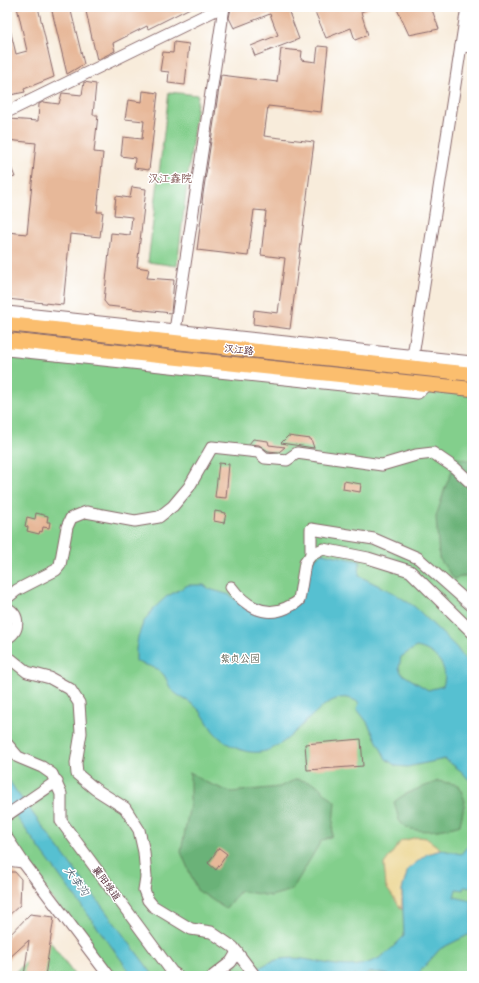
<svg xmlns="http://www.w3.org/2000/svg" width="479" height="983" font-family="'Balsamiq Sans','LXGW WenKai TC',sans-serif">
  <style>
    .green { fill: #83cf8c; stroke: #66775c }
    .forest { fill: #6ab278; stroke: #5a6852 }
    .sand { fill: #eeda9e; stroke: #9c7c64 }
    .water { fill: #56c0d1; stroke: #50707e; fill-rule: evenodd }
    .building { fill: #e7b899 }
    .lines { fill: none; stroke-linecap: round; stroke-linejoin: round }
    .minor-casing { stroke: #876769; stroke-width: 13 }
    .major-casing { stroke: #876769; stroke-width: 16 }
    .minor { stroke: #fff; stroke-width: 11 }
    .major { stroke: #fbbe6e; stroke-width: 14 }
    .labels { text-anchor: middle; stroke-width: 3; stroke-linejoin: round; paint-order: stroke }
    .street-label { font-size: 10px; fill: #4a1f2b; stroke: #fff }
    .park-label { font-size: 10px; fill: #5e5d4d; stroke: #fff }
    .neighbourhood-label { font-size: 11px; fill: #815552; stroke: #fff }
    .water-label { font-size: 11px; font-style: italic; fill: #4f5f6d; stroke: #fff }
  </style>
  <rect width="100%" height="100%" fill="#fff"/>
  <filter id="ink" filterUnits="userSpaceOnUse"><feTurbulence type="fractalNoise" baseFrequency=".025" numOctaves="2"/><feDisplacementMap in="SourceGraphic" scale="8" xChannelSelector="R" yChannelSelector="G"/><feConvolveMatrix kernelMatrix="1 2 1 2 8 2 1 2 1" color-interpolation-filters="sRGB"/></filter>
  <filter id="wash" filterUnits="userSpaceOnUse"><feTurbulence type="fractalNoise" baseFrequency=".012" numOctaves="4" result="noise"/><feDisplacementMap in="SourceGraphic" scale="16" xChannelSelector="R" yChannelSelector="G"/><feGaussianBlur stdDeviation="0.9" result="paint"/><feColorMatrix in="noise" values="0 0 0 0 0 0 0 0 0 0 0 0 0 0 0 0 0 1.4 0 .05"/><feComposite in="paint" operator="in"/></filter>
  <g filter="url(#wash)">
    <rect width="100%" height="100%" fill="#f8ecdb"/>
    <!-- green -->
    <g class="green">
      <polygon points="169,92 198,95 177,266 148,262"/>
      <polygon points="7,340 472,389 472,976 109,976 7,838"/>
      <polygon points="49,940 75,976 11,976"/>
    </g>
    <!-- forest -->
    <g class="forest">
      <polygon points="457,458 472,461 472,574 454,579 439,558 436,517 445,488"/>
      <polygon points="190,772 205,782 231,792 279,787 297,779 316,784 335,802 332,836 321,841 292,890 271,896 240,891 226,909 197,890 181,852 190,804"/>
      <path d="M438 781 459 785 465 801 460 825C446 830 408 837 399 820 397 814 396 807 394 802 407 791 422 788 438 781Z"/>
    </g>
    <!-- sand -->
    <polygon class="sand" points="418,837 426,838 442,850 427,854 402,890 402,910 386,887 384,864 401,841"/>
    <!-- water -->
    <g class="water">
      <path d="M322 553 360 561 359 576 394 593 415 607 456 647 472 669V783L461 771 445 759 407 767 396 766 386 759 367 722 357 709 359 703C325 678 297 749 260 752 244 754 225 745 214 732 208 725 204 714 197 708 190 701 178 697 172 690 167 684 167 677 161 672 153 665 144 666 136 661V649L138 637 143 623 152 610 166 597 188 585H204L209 589 230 595 240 603 291 609 305 566ZM416 647C435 650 450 667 443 686L428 690 402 674 399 668 401 657Z"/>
      <polygon points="7,777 16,791 154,976 133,976 7,804"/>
      <path d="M472 841V888L464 887 463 890 456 889 454 897 472 901V933L440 949 416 976C408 976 400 977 393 976 382 974 373 969 362 976H249C292 937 324 976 367 963 383 959 393 947 404 936L402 890 408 869 427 854 442 850 461 854Z"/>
    </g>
    <g id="blocks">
      <!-- building -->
      <g class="building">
        <polygon points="17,7 38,7 54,77 24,89 25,92 10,95 7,82 7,29 10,29 16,54 27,51"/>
        <polygon points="51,7 70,7 84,64 67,74"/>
        <polygon points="85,7 192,7 148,29 147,26 113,43 115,51 97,60"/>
        <polygon points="233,7 287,7 299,39 255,56 251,46 278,35 270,14 234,28 229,18 231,8"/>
        <polygon points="313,7 372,7 361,12 368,35 355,40 351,28 326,38"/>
        <polygon points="396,7 431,7 439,29 409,35"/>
        <polygon points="174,42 189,44 185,85 168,83 169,72 160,71 163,52 173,53"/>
        <polygon points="318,46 328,47 321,112 268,106 264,136 314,142 290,329 253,324 254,310 278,313 285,258 261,255 266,211 254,210 248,256 197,250 203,203 202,203 203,194 221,75 277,82 281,49 302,51 301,60 316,62"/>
        <polygon points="84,82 96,84 93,115 98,115 94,152 103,153 97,212 103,212 100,237 70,234 63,305 7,299 7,232 27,234 36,143 7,140 8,119 38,121 39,104 43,102 59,104 62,93 82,95"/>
        <polygon points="143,91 158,93 149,170 134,168 135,158 121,156 123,137 142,139 144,121 125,119 128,100 142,102"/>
        <polygon points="7,157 15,177 7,179"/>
        <polygon points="132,187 146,189 137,267 149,269 147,278 174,280 171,313 108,306 104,301 111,233 130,235 132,217 114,215 116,196 130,198"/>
        <polygon points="288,436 311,439 314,448 281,443"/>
        <polygon points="253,439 268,441 269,445 285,447 279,452 268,451 259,445 249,444"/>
        <polygon points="219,463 229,464 226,498 215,497"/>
        <polygon points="344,481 361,484 360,492 343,489"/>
        <polygon points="215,511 226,513 224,523 214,521"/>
        <polygon points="36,513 48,516 47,522 50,522 49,528 43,527 42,532 40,531 39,534 27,531 28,527 25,526 27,517 35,519"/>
        <polygon points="361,739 363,766 307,770 305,744"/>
        <polygon points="219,848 227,854 216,870 208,863"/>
        <polygon points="7,872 15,872 21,879 20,905 7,917"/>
        <polygon points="30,914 54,917 45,976 24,976 29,940 7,960 7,938"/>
      </g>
    </g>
  </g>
  <g filter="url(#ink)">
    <use href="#blocks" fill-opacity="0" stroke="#876769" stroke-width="1"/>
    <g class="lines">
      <!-- minor casing -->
      <g class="minor-casing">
        <g id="minor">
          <polyline points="461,46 472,47"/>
          <polyline points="7,112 222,7"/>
          <polyline points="7,312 472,362"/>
          <polyline points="174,337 224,7"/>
          <polyline points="7,350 418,393 426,385"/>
          <polyline points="413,356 467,7"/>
          <polyline points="311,555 311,529 374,539 418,558 472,606"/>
          <path d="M231 587C244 605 264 618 286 608 291 605 296 604 299 600L305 563 311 555 323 549 368 558 410 571 472 632"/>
          <polyline points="7,598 17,590 56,570 60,565 67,527 71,518 86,512 135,521 159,517 173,506 189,487 212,447 258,452 265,458 287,460 297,453 382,465 416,455 433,453 455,468 472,484"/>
          <path d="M7 608C20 615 20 631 7 638"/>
          <polyline points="7,656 27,672 50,678 70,689 79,703 81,733 76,763 77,774 95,789 125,808 139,830 144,852 146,877 144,890 148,900 153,906 191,929 211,932 233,947 255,976"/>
          <polyline points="7,744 18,757 42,767 52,774 61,794 61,821 172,972 178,976"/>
          <polyline points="7,815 57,781"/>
          <polyline points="7,838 23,862 109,976"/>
          <polyline points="7,860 23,862"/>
          <polyline points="213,976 231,962 237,952"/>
        </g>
      </g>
      <!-- major casing -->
      <g class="major-casing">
        <g id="major">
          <polyline points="7,324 472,374"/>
          <polyline points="7,340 472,389"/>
        </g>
      </g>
      <!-- minor -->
      <use href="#minor" class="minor"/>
      <!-- major -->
      <use href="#major" class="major"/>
    </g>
  </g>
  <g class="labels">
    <!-- street labels -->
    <g class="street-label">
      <text transform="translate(239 349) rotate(6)" y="4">汉江路</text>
      <text transform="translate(107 883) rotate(54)" y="4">襄阳绿道</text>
    </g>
    <!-- park labels -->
    <g class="park-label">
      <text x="240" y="662">紫贞公园</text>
    </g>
    <!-- neighbourhood labels -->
    <g class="neighbourhood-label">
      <text x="170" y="182">汉江鑫院</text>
    </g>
    <!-- water labels -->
    <g class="water-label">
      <text transform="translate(77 881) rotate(54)" y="4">大李沟</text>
    </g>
  </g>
  <!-- margin -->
  <rect width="479" height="983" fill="none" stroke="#fff" stroke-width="24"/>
</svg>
